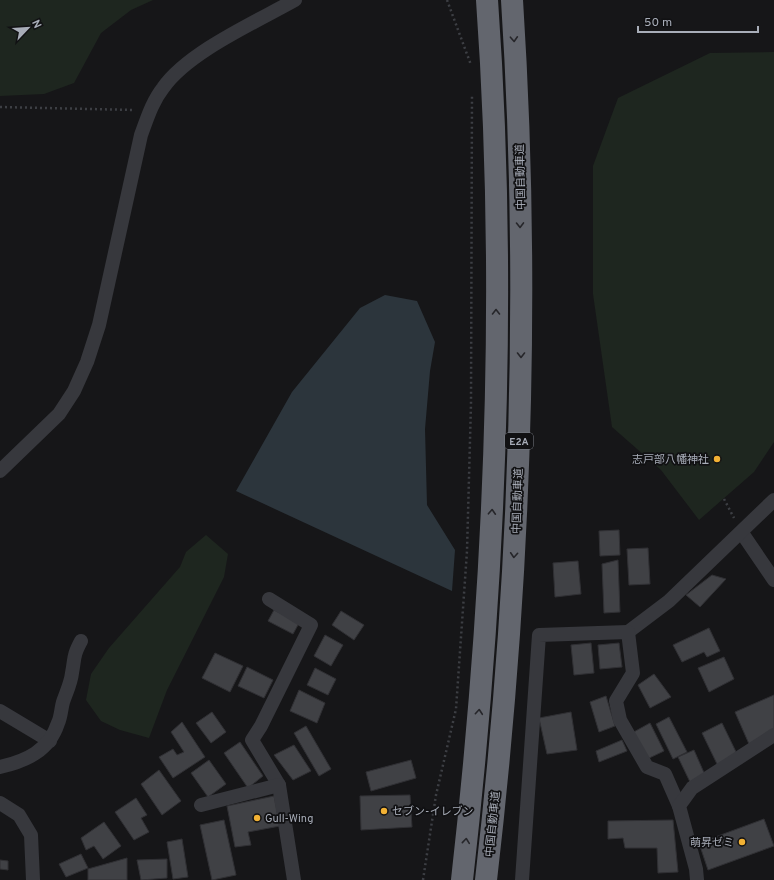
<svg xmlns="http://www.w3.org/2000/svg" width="774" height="880" font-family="Overpass,'Noto Sans JP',sans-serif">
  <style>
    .green { fill: #1e261f }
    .water { fill: #2c353c }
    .building { fill: #404145; stroke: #303034 }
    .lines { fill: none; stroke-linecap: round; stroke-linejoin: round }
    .path { stroke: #3d3f44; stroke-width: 2.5; stroke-dasharray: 2 3; stroke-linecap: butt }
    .minor { stroke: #37383d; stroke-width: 14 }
    .motorway { stroke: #63666e; stroke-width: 22 }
    .oneway { stroke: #26262a }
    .poi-dot { fill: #f2b134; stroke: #111113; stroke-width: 1.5 }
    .labels { text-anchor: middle; stroke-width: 3.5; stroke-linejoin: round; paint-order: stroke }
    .shield { fill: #111113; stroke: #7b7e86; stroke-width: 1 }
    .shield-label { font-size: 10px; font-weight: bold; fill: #a8adb8 }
    .street-label { font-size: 11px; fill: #a8adb8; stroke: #111113 }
    .poi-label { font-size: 11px; fill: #a8adb8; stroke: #111113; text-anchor: end }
  </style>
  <rect width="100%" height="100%" fill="#161618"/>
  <!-- green -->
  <g class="green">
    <polygon points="0,0 153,0 131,10 101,33 74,83 44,94 0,96"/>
    <polygon points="774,52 774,442 754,472 699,520 661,470 612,427 593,294 593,166 618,98 710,53"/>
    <polygon points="206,535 228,554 224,577 167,690 149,738 120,730 101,721 86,700 91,674 109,648 180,567 186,552"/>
  </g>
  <!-- water -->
  <polygon class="water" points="385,295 417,301 435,342 430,371 425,429 427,505 455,550 452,591 236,491 292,392 360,308"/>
  <!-- building -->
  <g class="building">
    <polygon points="619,530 620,555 600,556 599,531"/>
    <polygon points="648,548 650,584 629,585 627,549"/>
    <polygon points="618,560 620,612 604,613 602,564"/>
    <polygon points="578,561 581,594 555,597 553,563"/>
    <polygon points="712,575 726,579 700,607 686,595"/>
    <polygon points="274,610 299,623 293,634 268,621"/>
    <polygon points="341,611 364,625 354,640 332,625"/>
    <polygon points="709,628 720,651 707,657 704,652 682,662 673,645"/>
    <polygon points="325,635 343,645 331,666 314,656"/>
    <polygon points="591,643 594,673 574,675 571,645"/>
    <polygon points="619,643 622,667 600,669 598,645"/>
    <polygon points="215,653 243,666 230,692 202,678"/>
    <polygon points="724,657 734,679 709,692 698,668"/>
    <polygon points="247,667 273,680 264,698 238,686"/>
    <polygon points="315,668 336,679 328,695 307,685"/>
    <polygon points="654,674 671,697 650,708 638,685"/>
    <polygon points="299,690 325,703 317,723 290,711"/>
    <polygon points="774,695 774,733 749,744 735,712"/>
    <polygon points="606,696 615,726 599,732 590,702"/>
    <polygon points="212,712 226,732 211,743 196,723"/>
    <polygon points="571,712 577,750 547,754 539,718"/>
    <polygon points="669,717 687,752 673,759 656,724"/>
    <polygon points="182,722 205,757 173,778 159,757 173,749 177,755 184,752 171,732"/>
    <polygon points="650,723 664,751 645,760 632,733"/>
    <polygon points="722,723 738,756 718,766 702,733"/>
    <polygon points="306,726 331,769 319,776 294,733"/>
    <polygon points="622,740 627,751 599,762 596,751"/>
    <polygon points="240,742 263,776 248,788 224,753"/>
    <polygon points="294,745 311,771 293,780 274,755"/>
    <polygon points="694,750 705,775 690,782 678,757"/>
    <polygon points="209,760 226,784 208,797 191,773"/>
    <polygon points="411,760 416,778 371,791 366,772"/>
    <polygon points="159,770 181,801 162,815 141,784"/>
    <polygon points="410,795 412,827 361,830 360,796"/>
    <polygon points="274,796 280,826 248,832 251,845 235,847 227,806"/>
    <polygon points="136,798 147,815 141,818 149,832 134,840 115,812"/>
    <polygon points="764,819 774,846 708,870 699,843"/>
    <polygon points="224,820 236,875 212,880 200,825"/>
    <polygon points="673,820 678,872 658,873 657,848 625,848 623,838 608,839 608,821"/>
    <polygon points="104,822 121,846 103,859 94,846 86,850 81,838"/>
    <polygon points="182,839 188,877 173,879 167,842"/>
    <polygon points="81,854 88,868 66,877 59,864"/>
    <polygon points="127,858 127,880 88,880 88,869"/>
    <polygon points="167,859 167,878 141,880 137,860"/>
    <polygon points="0,860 8,861 8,870 0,869"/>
  </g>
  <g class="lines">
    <!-- path -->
    <g class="path">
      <polyline points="447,0 471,65"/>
      <polyline points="0,107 135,110"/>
      <polyline points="724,499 734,518"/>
      <polyline points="423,880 436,795 456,709 467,551 471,404 472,94"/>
    </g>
    <!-- minor -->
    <g class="minor">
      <path d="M0 471 59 414 74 391 87 362 99 325 141 135C147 119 152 102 163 88 188 52 256 22 295 0"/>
      <polyline points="742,533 774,580"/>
      <polyline points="269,599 311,625 261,726 252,740 279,785"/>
      <polyline points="628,632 669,601 774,500"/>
      <polyline points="0,711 50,741"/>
      <path d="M0 767C26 761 49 751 58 723 61 717 61 709 63 702 66 693 71 683 72 673 75 657 73 656 81 641"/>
      <polyline points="0,803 19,815 31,835 33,880"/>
      <polyline points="201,805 279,785 294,880"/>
      <polyline points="522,880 539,635 628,632 633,673 616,701 620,720 647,767 665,774 679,806"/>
      <polyline points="697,880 696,869 679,806 692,788 774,735"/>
    </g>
    <!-- motorway -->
    <g class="motorway">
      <path d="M462 880C495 589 508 293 487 0"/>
      <path d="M486 880C520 588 531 293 512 0"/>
    </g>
  </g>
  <!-- one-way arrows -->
  <defs><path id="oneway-chevron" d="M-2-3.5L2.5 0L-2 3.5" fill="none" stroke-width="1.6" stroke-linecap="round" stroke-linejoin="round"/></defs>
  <g class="oneway">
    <use href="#oneway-chevron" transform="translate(514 39) rotate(87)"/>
    <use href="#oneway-chevron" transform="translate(520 225) rotate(89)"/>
    <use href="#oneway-chevron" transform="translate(496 312) rotate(-90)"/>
    <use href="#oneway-chevron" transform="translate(521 355) rotate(90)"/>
    <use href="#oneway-chevron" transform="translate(492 512) rotate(-87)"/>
    <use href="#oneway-chevron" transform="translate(514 555) rotate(94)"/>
    <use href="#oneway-chevron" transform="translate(479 712) rotate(-85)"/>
    <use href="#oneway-chevron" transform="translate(466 841) rotate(-84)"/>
  </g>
  <!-- markers -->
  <g class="poi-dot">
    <circle cx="717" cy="459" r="4"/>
    <circle cx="384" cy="811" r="4"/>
    <circle cx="257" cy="818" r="4"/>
    <circle cx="742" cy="842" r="4"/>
  </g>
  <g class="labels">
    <!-- shield labels -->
    <rect class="shield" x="505" y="433" width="28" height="16" rx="3"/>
    <g class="shield-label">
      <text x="519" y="445">E2A</text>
    </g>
    <!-- street labels -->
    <g class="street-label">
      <text transform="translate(520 177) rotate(-91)" y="4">中国自動車道</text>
      <text transform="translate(517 501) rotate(-88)" y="4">中国自動車道</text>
      <text transform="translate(492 824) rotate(-84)" y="4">中国自動車道</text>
    </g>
    <!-- poi labels -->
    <g class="poi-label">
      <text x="709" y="463">志戸部八幡神社</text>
      <text x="392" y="815" text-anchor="start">セブン-イレブン</text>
      <text x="265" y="822" text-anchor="start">Gull-Wing</text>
      <text x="734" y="846">萌昇ゼミ</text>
    </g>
  </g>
  <!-- north arrow -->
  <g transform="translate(28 28) rotate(65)" stroke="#111113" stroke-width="3" paint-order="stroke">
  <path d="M0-3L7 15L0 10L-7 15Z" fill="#a8adb8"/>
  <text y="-6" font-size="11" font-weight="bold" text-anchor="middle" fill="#a8adb8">N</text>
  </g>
  <!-- scale -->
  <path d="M638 26v6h120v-6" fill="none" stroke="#a8adb8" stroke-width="2"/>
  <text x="644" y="26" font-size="12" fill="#a8adb8" stroke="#111113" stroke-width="3" paint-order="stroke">50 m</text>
</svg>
